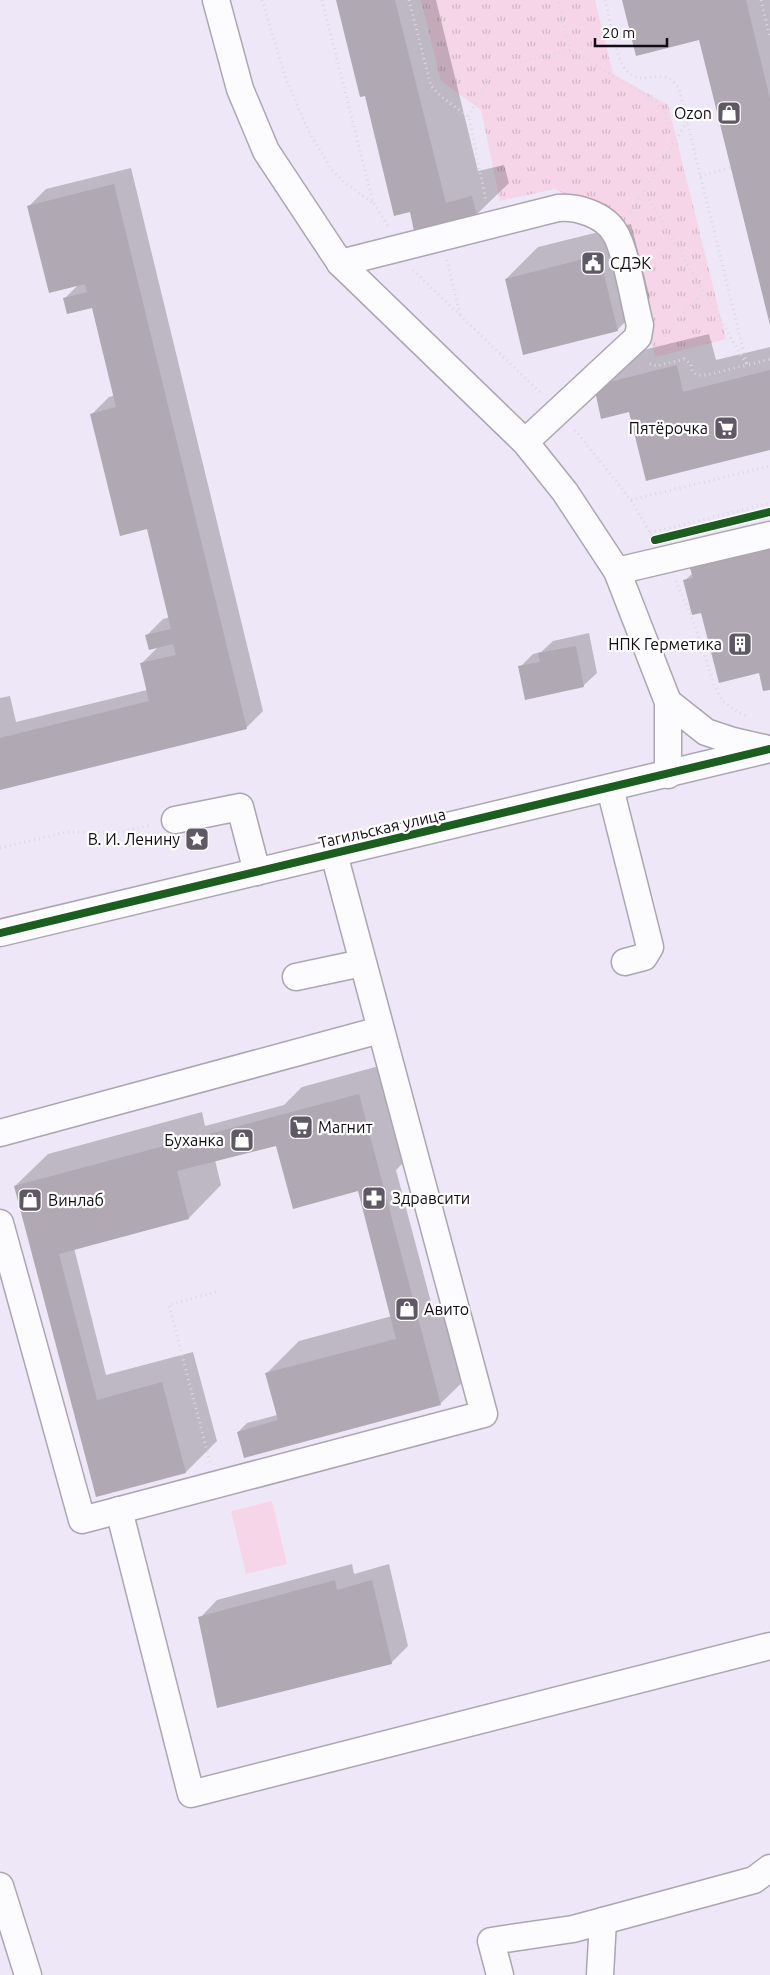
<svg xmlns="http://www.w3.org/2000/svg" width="770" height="1975" font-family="Ubuntu,sans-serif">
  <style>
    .green { fill: #f6d5e8 }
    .park { fill: url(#park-tufts) }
    .shadow { fill: #0003 }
    .building { fill: #b0a8b3 }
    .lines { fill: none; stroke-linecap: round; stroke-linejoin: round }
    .minor-casing { stroke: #aba6b2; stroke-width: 29 }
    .path { stroke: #dbd9de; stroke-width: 3; stroke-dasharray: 1 4; stroke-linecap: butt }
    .minor { stroke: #fcfbfe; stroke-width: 26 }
    .cycleway-casing { stroke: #fff; stroke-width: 11 }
    .cycleway { stroke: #1b5e20; stroke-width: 8 }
    .labels { text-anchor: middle; stroke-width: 4.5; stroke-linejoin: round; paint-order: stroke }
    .poi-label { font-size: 16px; fill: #100c15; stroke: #fff; text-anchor: end }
    .street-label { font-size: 16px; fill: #100c15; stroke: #fff }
  </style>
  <defs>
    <pattern id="park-tufts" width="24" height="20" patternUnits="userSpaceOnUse" patternTransform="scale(1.25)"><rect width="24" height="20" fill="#f6d5e8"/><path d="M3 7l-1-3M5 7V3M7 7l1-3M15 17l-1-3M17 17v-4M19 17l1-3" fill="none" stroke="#d2b6c6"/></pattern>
  </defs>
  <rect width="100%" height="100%" fill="#eee7f7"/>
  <!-- green -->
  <polygon class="green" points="272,1501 287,1564 246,1574 231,1511"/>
  <!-- park -->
  <polygon class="park" points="421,0 595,0 613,74 668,105 726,339 655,357 623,226 555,189 500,201 481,110 441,81"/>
  <!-- shadow -->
  <g class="shadow">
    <polygon points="337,0 436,0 478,171 504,165 509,183 476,215 411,210 366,94"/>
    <polygon points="623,0 770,0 770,322 700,38"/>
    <polygon points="131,168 263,711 246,728 0,788 0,698 10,696 16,722 147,690 141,664 158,647 146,636 163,619 170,617 148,528 92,414 109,397 115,395 93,307 64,299 79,284 29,206 46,189"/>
    <polygon points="631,224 650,298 617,330 506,279 538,247"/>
    <polygon points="709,334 716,360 770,347 770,449 630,410 595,387 627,354"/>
    <polygon points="770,539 770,688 760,671 702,611 684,581 693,573 692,569 705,555"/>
    <polygon points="589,633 597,673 583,686 520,667 533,654 541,652 553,641"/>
    <polygon points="390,1063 414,1152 396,1170 432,1306 454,1300 473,1372 440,1404 238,1432 247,1423 277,1415 267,1373 299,1341 392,1316 359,1190 277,1143 215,1160 221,1185 189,1218 74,1248 106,1375 193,1352 217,1441 186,1472 97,1496 15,1186 48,1154 202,1112 205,1126 284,1105 302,1087"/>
    <polygon points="352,1564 354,1574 389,1564 408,1646 391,1663 200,1618 217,1600"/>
  </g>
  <!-- building -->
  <g class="building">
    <polygon points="336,0 395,0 446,203 472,196 477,216 414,231 410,212 394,216 365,96 360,97"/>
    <polygon points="622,0 746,0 770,99 770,325 699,40 636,56"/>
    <polygon points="114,184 247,729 0,790 0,738 149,701 140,663 176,655 173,644 149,650 145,635 171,629 147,529 120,536 90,414 116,407 92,308 67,314 63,298 87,292 85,284 49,293 27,206"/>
    <polygon points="599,255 618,331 523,355 505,279"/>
    <polygon points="677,365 683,392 770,370 770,450 646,481 629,412 601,419 594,386"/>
    <polygon points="770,548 770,690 763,691 759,673 719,683 701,613 692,615 683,580 693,578 690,568"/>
    <polygon points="576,646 584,687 525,700 518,666 540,662 538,653"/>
    <polygon points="359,1094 441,1405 244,1458 237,1432 278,1420 265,1373 396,1339 358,1191 293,1209 276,1146 177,1171 189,1219 59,1254 97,1400 162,1382 186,1473 96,1497 14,1186"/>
    <polygon points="335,1580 337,1590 372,1580 392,1664 217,1708 198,1617"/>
  </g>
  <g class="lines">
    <!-- minor casing -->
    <g class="minor-casing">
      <g id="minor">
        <polyline points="216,0 240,89 266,151 340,263 525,442 565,492 617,571 668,702 668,775"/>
        <path d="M340 263 558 208C577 206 605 215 615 233 626 250 634 303 640 325L638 337 525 442"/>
        <polyline points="617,571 770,535"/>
        <polyline points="668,702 706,732 733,741 764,748"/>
        <polyline points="610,788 650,947 644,957 625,962"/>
        <polyline points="175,820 240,807 257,872"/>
        <polyline points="0,933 770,749"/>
        <polyline points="296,977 362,963"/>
        <polyline points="0,1133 380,1030"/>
        <polyline points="0,1223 82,1520 484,1414 334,854"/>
        <polyline points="119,1510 191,1794 770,1646"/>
        <polyline points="0,1886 28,1975"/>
        <polyline points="500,1975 491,1941 573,1929 754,1880 770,1868"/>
        <polyline points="600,1975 603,1921"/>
      </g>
    </g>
    <!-- path -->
    <g class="path">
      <polyline points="262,0 286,79 310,134 332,170 345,183 372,202"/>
      <polyline points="322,0 373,202 388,226"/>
      <polyline points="409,0 431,86 443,98 469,117 486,201"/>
      <path d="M605 0C610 18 615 59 627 71 645 89 663 63 679 89L747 365 770 359"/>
      <polyline points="761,0 770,38"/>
      <polyline points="570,50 657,102 665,114 673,145"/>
      <path d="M469 117C478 98 484 77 503 66L570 50 558 0"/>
      <polyline points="700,176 730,168"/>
      <polyline points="644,191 747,365 707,375 697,375 692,371 691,364 684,359 657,366 647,363"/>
      <polyline points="631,212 687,122"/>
      <polyline points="447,260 460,315"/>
      <polyline points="413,270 542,394"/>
      <polyline points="664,336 704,291"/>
      <polyline points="575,430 631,500 653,538"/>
      <polyline points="631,500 770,466"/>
      <polyline points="650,533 770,503"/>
      <polyline points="676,581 694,623 715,687 722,700 730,707 748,717"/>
      <polyline points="0,848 67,832 116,833 152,825"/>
      <polyline points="210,1462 169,1305 219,1291"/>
    </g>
    <!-- minor -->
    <use href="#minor" class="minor"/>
    <!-- cycleway casing -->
    <g class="cycleway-casing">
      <g id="cycleway">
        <polyline points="655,540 770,512"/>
        <polyline points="0,933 770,749"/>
      </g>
    </g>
    <!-- cycleway -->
    <use href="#cycleway" class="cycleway"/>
  </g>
  <!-- icons -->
  <defs>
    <g id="shop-square" transform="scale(1.25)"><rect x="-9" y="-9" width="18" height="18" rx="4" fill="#5e5964" stroke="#fff"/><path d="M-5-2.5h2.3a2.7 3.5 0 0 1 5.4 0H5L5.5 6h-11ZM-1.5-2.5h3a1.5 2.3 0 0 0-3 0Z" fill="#fff"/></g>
    <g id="civic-square" transform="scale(1.25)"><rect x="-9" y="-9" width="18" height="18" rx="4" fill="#5e5964" stroke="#fff"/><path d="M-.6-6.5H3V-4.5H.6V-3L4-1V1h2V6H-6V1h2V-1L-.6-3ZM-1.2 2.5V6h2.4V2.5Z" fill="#fff"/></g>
    <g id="supermarket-square" transform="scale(1.25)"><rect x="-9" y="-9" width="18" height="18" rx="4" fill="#5e5964" stroke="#fff"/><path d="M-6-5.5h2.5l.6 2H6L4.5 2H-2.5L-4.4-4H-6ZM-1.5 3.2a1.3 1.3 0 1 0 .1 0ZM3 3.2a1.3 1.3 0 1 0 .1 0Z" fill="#fff"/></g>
    <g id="building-square" transform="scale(1.25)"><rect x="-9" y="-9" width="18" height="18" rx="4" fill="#5e5964" stroke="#fff"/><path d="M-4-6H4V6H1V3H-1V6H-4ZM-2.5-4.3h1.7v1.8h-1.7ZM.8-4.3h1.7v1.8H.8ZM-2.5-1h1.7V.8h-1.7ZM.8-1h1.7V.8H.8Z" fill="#fff"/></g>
    <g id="sight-square" transform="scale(1.25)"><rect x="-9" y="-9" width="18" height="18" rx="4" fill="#5e5964" stroke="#fff"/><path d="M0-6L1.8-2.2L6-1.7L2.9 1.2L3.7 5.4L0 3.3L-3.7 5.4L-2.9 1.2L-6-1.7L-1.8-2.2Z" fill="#fff"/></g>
    <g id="pharmacy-square" transform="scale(1.25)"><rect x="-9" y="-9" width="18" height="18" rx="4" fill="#5e5964" stroke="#fff"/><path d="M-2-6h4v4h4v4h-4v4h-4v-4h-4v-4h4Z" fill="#fff"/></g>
  </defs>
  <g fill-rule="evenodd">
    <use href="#shop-square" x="729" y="113"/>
    <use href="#civic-square" x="593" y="263"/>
    <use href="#supermarket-square" x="726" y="428"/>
    <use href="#building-square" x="740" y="644"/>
    <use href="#sight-square" x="197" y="839"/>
    <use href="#supermarket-square" x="301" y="1127"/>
    <use href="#shop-square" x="242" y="1140"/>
    <use href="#pharmacy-square" x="374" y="1198"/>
    <use href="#shop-square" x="30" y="1200"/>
    <use href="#shop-square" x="407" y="1309"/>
  </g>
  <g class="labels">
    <!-- poi labels -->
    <g class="poi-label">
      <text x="712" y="119">Ozon</text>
      <text x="610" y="269" text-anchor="start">СДЭК</text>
      <text x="708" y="434">Пятёрочка</text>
      <text x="722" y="650">НПК Герметика</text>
      <text x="180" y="845">В. И. Ленину</text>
      <text x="318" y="1133" text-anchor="start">Магнит</text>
      <text x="224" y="1146">Буханка</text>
      <text x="392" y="1204" text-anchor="start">Здравсити</text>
      <text x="48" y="1206" text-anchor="start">Винлаб</text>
      <text x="424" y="1315" text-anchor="start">Авито</text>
    </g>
    <!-- street labels -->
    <g class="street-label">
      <text transform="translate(382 828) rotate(-13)" y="6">Тагильская улица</text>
    </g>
  </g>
  <!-- scale -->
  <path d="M595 38v8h72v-8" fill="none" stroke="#100c15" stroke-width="2.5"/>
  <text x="602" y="38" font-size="15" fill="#100c15" stroke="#ffffff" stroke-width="4" paint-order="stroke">20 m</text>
</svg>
